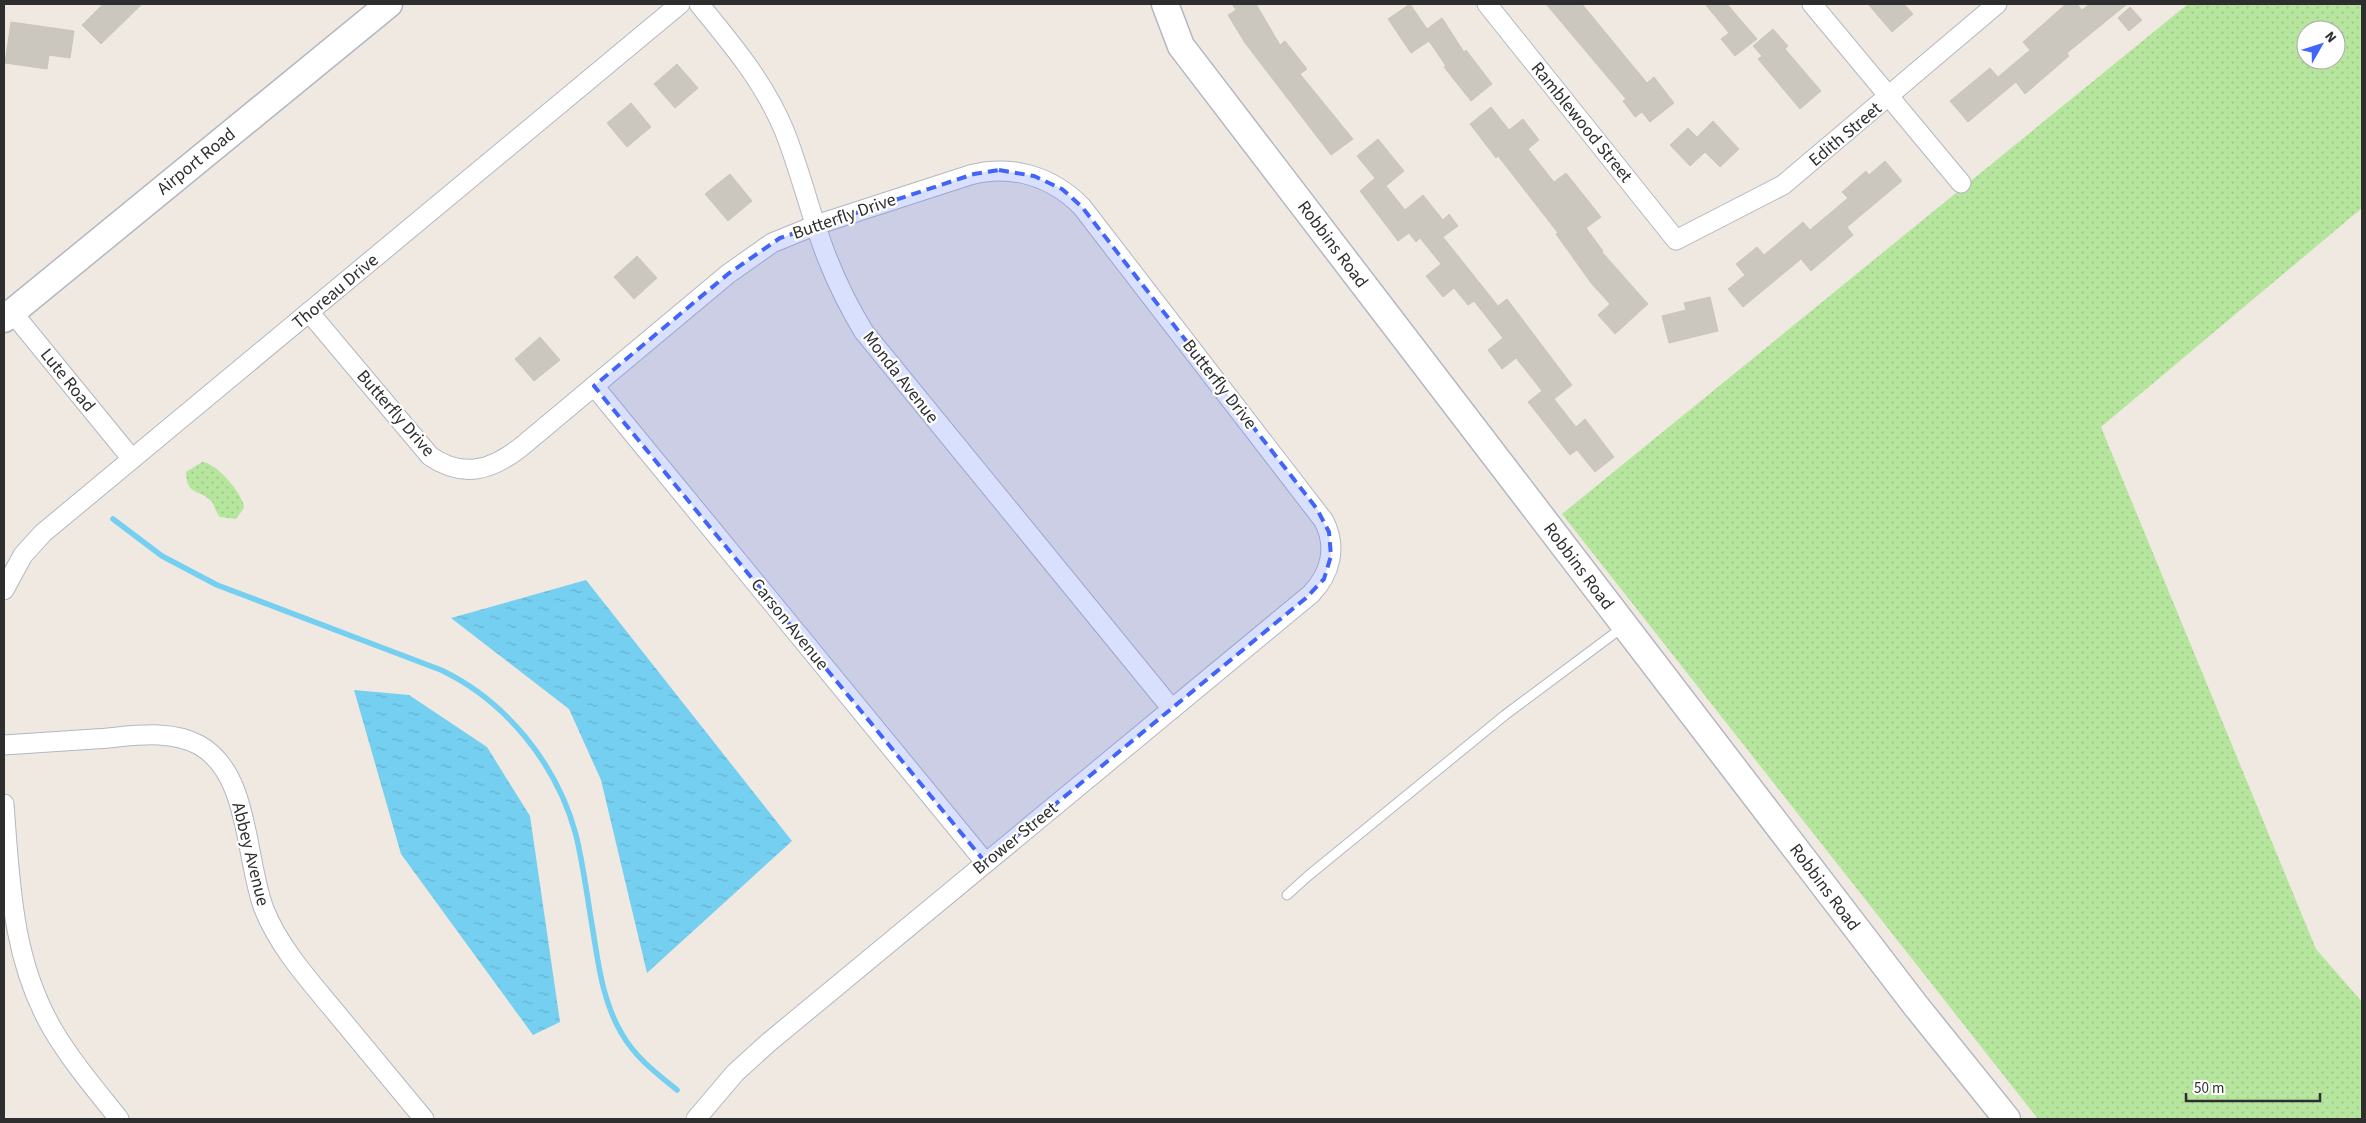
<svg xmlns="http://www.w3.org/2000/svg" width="2366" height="1123" font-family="'Source Sans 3',sans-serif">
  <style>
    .grass { fill: url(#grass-dots); fill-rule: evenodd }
    .water { fill: url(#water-ripples) }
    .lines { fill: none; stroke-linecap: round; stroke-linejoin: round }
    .stream { stroke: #75cff0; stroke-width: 5.5 }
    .building { fill: #cbc7bf; stroke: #cbc5ba }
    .lane-casing { stroke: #b4b7c1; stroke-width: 11 }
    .street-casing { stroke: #b4b7c1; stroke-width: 21 }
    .secondary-casing { stroke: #b4b7c1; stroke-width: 29 }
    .lane { stroke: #fff; stroke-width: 9 }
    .street { stroke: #fff; stroke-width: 19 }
    .secondary { stroke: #fff; stroke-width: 26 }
    .marked { fill: #4264fb; fill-opacity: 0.2; stroke: #4264fb; stroke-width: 4; stroke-dasharray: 10 6; stroke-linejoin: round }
    .labels { text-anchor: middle; stroke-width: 4.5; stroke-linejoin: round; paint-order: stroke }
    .street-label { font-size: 18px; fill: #2e2e2e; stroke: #fff }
  </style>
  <defs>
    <pattern id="grass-dots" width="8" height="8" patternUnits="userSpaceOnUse" patternTransform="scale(1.25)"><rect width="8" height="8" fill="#b6e59e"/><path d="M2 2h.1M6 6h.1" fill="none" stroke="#9dc588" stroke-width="1.8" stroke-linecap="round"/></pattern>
    <pattern id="water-ripples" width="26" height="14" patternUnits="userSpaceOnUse" patternTransform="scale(1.25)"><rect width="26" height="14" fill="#75cff0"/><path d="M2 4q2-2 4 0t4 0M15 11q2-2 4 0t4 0" fill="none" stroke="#66b2ce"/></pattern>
  </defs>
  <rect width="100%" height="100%" fill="#efe9e1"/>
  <!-- grass -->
  <g class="grass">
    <path d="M2188 4H2362V208L2101 427 2316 949 2362 1002V1119H2038L1562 514ZM2306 30H2336V60H2306Z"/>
    <path d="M202 462C216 462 244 495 244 508L236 519 220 517C215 512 215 504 210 500 197 488 187 496 186 472Z"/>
  </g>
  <!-- water -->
  <g class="water">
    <polygon points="586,580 792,841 647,973 601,780 569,709 451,618"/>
    <polygon points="354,690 409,695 487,747 530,816 560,1022 533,1035 401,854"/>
  </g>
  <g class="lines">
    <!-- stream -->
    <path class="stream" d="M113 519 162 556 217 585 441 670C506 701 557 764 576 835 583 864 587 895 592 925 598 961 602 1001 622 1034 635 1057 656 1073 677 1090"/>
  </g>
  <!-- building -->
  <g class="building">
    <polygon points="103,4 142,4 101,44 82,25"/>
    <polygon points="1232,4 1256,4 1280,45 1285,41 1307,69 1300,74 1353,139 1331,155 1245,43 1228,15 1236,10"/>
    <polygon points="1410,4 1427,29 1442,18 1464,52 1466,50 1492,84 1471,101 1444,67 1446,66 1429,41 1411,53 1388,19"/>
    <polygon points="1546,4 1582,4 1647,83 1654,77 1674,103 1650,122 1642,112 1635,117 1623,101 1626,99"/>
    <polygon points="1705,4 1727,4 1757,39 1735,56 1721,39 1729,33"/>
    <polygon points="1868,4 1904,4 1913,14 1892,32"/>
    <polygon points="2066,4 2077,4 2082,10 2090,4 2127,4 2067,53 2069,56 2025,94 2016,82 1968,122 1950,101 1990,68 1998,77 2030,50 2023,42"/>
    <polygon points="2130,7 2142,20 2129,31 2118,18"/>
    <polygon points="11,22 74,31 70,58 49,55 47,69 5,63"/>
    <polygon points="1773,29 1788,46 1785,49 1821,91 1800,109 1758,59 1762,56 1753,46"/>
    <polygon points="677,64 698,88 675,108 654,84"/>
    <polygon points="631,103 651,127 627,147 607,123"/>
    <polygon points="1491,107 1509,130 1523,119 1539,140 1528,149 1554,182 1566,173 1601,217 1586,228 1603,251 1602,252 1648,304 1615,334 1598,315 1610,304 1591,283 1556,234 1558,233 1498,156 1496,158 1470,124"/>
    <polygon points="1713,121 1739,149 1720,167 1705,152 1690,166 1670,145 1688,128 1697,137"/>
    <polygon points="1378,139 1404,171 1386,186 1405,210 1423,195 1443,220 1449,214 1458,226 1443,237 1498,306 1507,299 1572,385 1554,399 1576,427 1585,419 1614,457 1595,472 1577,450 1570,455 1528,402 1542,391 1516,358 1502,369 1488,350 1503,338 1474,301 1468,305 1454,288 1443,297 1426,276 1441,264 1420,238 1416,242 1409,233 1398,241 1360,191 1375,178 1357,156"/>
    <polygon points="1885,161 1902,181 1847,227 1853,235 1811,271 1801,259 1743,307 1728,289 1745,275 1736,264 1757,247 1764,255 1803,222 1810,230 1848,198 1842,192 1866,171 1869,175"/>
    <polygon points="730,174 752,201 728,221 705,194"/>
    <polygon points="637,256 657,278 634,299 614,277"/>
    <polygon points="1710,297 1718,331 1669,343 1662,316 1686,310 1684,303"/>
    <polygon points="540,337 560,360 534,381 515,359"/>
  </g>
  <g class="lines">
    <!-- lane casing -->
    <g class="lane-casing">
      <polyline id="lane" points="1287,895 1308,876 1505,715 1623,627"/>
    </g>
    <!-- street casing -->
    <g class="street-casing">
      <g id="street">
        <path d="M699 4C731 43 764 82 784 130 801 172 811 218 828 260 838 285 850 309 864 332L1172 709"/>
        <polyline points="1487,4 1676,240 1783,185 1997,4"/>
        <polyline points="1812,4 1961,183"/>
        <polyline points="12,312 132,459"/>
        <path d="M309 312 430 456C463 479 492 470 521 447L728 274 772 243 816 225 970 175C1011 164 1052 176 1082 207L1324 521C1337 547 1331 573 1311 594L768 1043 735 1073 696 1119"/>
        <polyline points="594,386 985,862"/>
        <polyline points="4,590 23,555 43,533 680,4"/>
        <path d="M4 745C34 743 64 741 94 739 128 737 168 728 199 745 250 773 245 859 264 909 280 949 310 981 337 1014 366 1049 395 1084 424 1119"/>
        <path d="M4 804C10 883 12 960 53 1030 72 1062 96 1090 119 1119"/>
      </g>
    </g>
    <!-- secondary casing -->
    <g class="secondary-casing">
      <g id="secondary">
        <polyline points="1165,4 1181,46 1916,1006 2007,1119"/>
        <polyline points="4,319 389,4"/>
      </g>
    </g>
    <!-- lane -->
    <use href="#lane" class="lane"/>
    <!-- street -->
    <use href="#street" class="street"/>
    <!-- secondary -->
    <use href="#secondary" class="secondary"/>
  </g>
  <!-- marked area -->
  <path class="marked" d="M999 170 1034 176 1062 189 1082 207 1317 509 1329 532 1331 556 1324 579 1306 598 985 862 594 386 728 274 780 238 974 174Z"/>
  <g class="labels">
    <!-- street labels -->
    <g class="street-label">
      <text transform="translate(1582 122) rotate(51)" y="6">Ramblewood Street</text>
      <text transform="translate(1845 134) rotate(-40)" y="6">Edith Street</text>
      <text transform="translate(196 161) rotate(-39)" y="6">Airport Road</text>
      <text transform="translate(844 216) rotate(-19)" y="6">Butterfly Drive</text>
      <text transform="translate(1333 244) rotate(53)" y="6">Robbins Road</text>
      <text transform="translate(335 291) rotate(-40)" y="6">Thoreau Drive</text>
      <text transform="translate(901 377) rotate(52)" y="6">Monda Avenue</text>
      <text transform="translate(68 380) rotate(51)" y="6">Lute Road</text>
      <text transform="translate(1220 384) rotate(52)" y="6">Butterfly Drive</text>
      <text transform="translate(396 413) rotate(49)" y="6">Butterfly Drive</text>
      <text transform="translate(1579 566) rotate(53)" y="6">Robbins Road</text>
      <text transform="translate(790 624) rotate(51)" y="6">Carson Avenue</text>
      <text transform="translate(1015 838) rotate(-39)" y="6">Brower Street</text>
      <text transform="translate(251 854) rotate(76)" y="6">Abbey Avenue</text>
      <text transform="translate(1825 887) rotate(53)" y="6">Robbins Road</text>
    </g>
  </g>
  <!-- border -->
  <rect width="2366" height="1123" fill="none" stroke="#2e2e2e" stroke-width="10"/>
  <!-- north arrow -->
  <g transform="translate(2321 45) rotate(51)"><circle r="24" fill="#ffffff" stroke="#ababab"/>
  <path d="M0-4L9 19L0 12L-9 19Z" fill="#4264fb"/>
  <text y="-8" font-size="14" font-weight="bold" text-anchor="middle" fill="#2e2e2e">N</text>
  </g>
  <!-- scale -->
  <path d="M2186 1093v8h134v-8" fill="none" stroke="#2e2e2e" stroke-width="2.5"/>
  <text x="2194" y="1093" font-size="15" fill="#2e2e2e" stroke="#ffffff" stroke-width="4" paint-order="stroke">50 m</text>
</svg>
